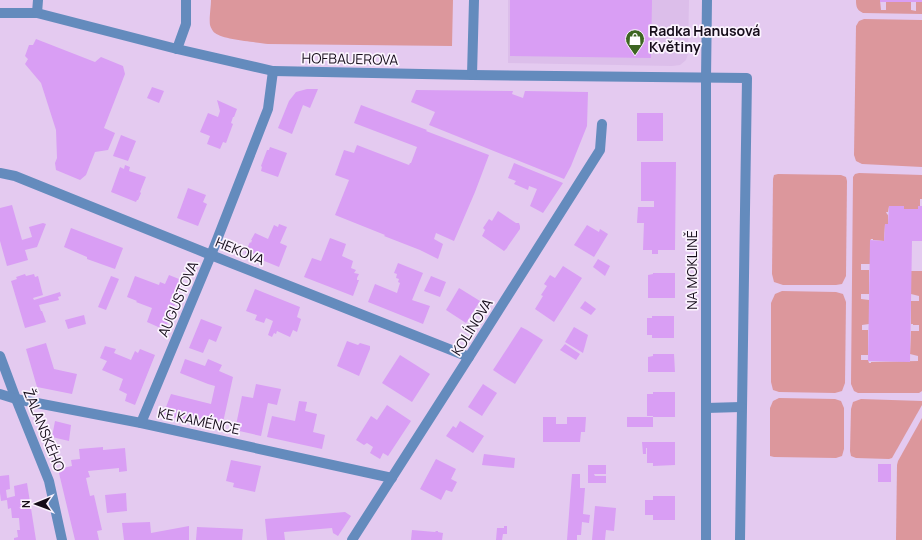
<svg xmlns="http://www.w3.org/2000/svg" width="922" height="540" font-family="Manrope,sans-serif">
  <style>
    .built { fill: #dcbeea }
    .green { fill: #dc979c }
    .building { fill: #d99ef4 }
    .lines { fill: none; stroke-linecap: round; stroke-linejoin: round }
    .minor { stroke: #648bbd; stroke-width: 10 }
    .labels { text-anchor: middle; stroke-width: 3.5; stroke-linejoin: round; paint-order: stroke }
    .poi-label { font-size: 14px; font-weight: bold; fill: #150c19; stroke: #fbf3fe; text-anchor: start }
    .street-label { font-size: 14px; fill: #150c19; stroke: #fbf3fe }
  </style>
  <rect width="100%" height="100%" fill="#e4caf0"/>
  <!-- built -->
  <polygon class="built" points="508,0 689,0 688,54 686,60 680,65 672,66 508,63"/>
  <!-- green -->
  <g class="green">
    <path d="M211 0H453L452 46 268 44C256 42 224 40 215 33 213 32 211 28 210 25 209 19 211 7 211 0Z"/>
    <path d="M856 0H880L881 10H886V2H911V10L916 11V2H922V14L863 13C857 10 856 7 856 0Z"/>
    <polygon points="864,19 922,20 922,167 862,164 856,161 854,155 856,26 859,21"/>
    <polygon points="859,173 922,175 922,199 920,199 920,206 918,209 904,209 904,206 889,206 888,212 886,212 887,214 888,215 888,224 885,224 884,241 873,240 873,239 871,239 870,241 870,264 861,264 861,270 869,270 869,294 861,294 861,299 869,300 869,324 862,325 862,330 868,330 868,355 861,355 861,360 868,360 869,363 871,363 871,362 918,361 918,356 910,354 911,331 919,331 919,325 913,325 913,324 911,324 911,301 919,301 919,296 911,294 911,271 922,271 922,391 919,393 858,393 854,391 851,384 853,177 855,174"/>
    <polygon points="778,174 841,175 846,177 847,181 846,276 842,284 836,285 783,285 774,282 772,274 773,179 774,175"/>
    <polygon points="782,291 836,292 843,294 846,302 845,383 842,391 835,393 779,392 773,390 771,382 771,303 775,294"/>
    <polygon points="779,398 835,399 841,401 844,408 844,449 842,456 836,458 774,457 770,456 770,408 773,401"/>
    <polygon points="861,399 922,401 922,405 892,458 889,459 856,458 851,456 850,451 851,409 853,402"/>
    <polygon points="922,418 922,540 896,540 897,465 898,461"/>
  </g>
  <!-- building -->
  <g class="building">
    <polygon points="510,0 652,0 651,58 510,56"/>
    <rect x="880" y="0" width="42" height="2"/>
    <polygon points="36,39 95,62 101,57 123,66 125,74 104,128 115,133 108,150 95,152 86,175 80,180 56,170 55,163 57,158 56,130 41,83 25,64 28,59 25,56 29,45 33,45"/>
    <polygon points="152,87 164,91 159,103 147,98"/>
    <polygon points="307,89 318,89 310,108 303,105 292,134 278,128 289,101 296,92"/>
    <polygon points="416,90 513,91 512,94 523,98 525,91 588,92 587,126 571,166 564,179 429,125 435,112 411,102"/>
    <polygon points="217,100 237,109 234,117 233,117 231,123 233,124 226,143 223,142 220,149 207,144 210,136 200,132 208,113 218,117 220,111"/>
    <polygon points="361,105 427,130 426,131 489,155 475,192 454,241 436,233 434,239 443,244 438,259 420,250 384,236 385,235 335,215 349,180 335,175 344,150 354,153 357,145 409,165 410,163 411,163 417,147 354,123"/>
    <rect x="637" y="113" width="26" height="28"/>
    <polygon points="121,135 136,141 128,161 113,156"/>
    <polygon points="270,147 287,153 278,177 261,171 262,167 261,166 267,150 269,150"/>
    <polygon points="641,162 676,162 675,250 658,250 658,254 652,254 652,250 643,250 644,223 637,223 638,207 654,207 654,201 641,201"/>
    <polygon points="514,163 563,183 543,213 530,206 537,189 529,186 528,190 514,184 516,181 508,178"/>
    <polygon points="125,165 130,167 129,171 146,177 140,192 141,193 138,200 137,200 136,202 111,192 120,167 124,169"/>
    <polygon points="188,188 206,195 203,202 207,204 198,226 177,218"/>
    <polygon points="12,205 22,240 32,237 29,227 43,223 46,224 37,247 25,250 28,260 7,266 0,241 0,208"/>
    <polygon points="889,206 904,206 904,209 918,209 918,206 922,206 922,241 912,241 910,362 868,361 870,240 884,241 885,224 888,224 888,223"/>
    <polygon points="498,211 516,223 519,223 520,226 520,229 508,246 507,248 504,251 482,236 485,230 483,228 489,219 492,221"/>
    <polygon points="279,224 287,227 280,243 287,246 279,267 245,253 250,242 251,243 252,240 251,240 255,233 268,239 274,225 278,227"/>
    <polygon points="587,225 599,232 600,229 608,234 594,257 574,245"/>
    <polygon points="71,228 123,248 115,269 87,259 87,257 64,247"/>
    <polygon points="330,238 346,244 342,256 353,261 351,268 356,270 354,273 359,274 357,278 357,280 359,280 353,296 304,277 312,258 321,261"/>
    <polygon points="598,259 610,266 605,276 593,267"/>
    <polygon points="398,263 423,273 412,300 430,306 423,324 368,302 375,284 397,293 400,283 398,282 399,279 396,278 397,274 394,273"/>
    <polygon points="563,266 582,278 554,322 535,309 543,296 541,295 547,286 544,284 550,275 555,278"/>
    <polygon points="653,273 675,273 675,298 648,298 648,275 653,274"/>
    <polygon points="25,274 26,276 34,274 35,277 38,276 43,295 33,298 34,300 60,292 61,296 58,297 59,300 39,305 41,311 42,311 46,322 25,328 11,281 17,279 16,277"/>
    <polygon points="169,275 184,281 165,330 147,322 152,308 136,302 137,301 127,297 135,276 159,285 160,282 165,284"/>
    <polygon points="111,276 119,279 106,310 98,307"/>
    <polygon points="431,276 446,282 440,297 424,291"/>
    <polygon points="459,288 480,301 466,323 446,310"/>
    <polygon points="255,289 300,307 297,317 301,319 297,332 293,330 290,337 277,331 276,334 274,333 272,337 268,335 273,321 266,318 264,323 255,320 257,315 246,311"/>
    <polygon points="585,301 596,309 591,315 580,308"/>
    <polygon points="84,315 86,324 68,329 65,320"/>
    <polygon points="652,316 674,316 674,338 652,338 652,335 647,335 647,318 652,318"/>
    <polygon points="201,319 222,327 216,342 209,339 203,353 189,348"/>
    <polygon points="521,327 527,330 543,340 515,384 505,378 493,370"/>
    <polygon points="574,327 588,335 583,353 565,342"/>
    <polygon points="347,341 358,345 360,343 370,346 370,349 359,376 337,366"/>
    <polygon points="46,343 54,369 77,374 72,394 37,387 26,349"/>
    <polygon points="565,344 580,354 576,360 560,350"/>
    <polygon points="105,346 116,349 114,353 131,360 135,351 138,353 140,349 155,355 135,405 125,401 127,394 119,390 123,379 102,370 107,361 100,358"/>
    <polygon points="653,354 674,354 675,372 648,372 648,357 653,356"/>
    <polygon points="400,355 430,374 412,402 382,383"/>
    <polygon points="185,359 205,366 208,359 222,365 219,371 233,377 222,427 163,415 171,394 211,404 215,386 208,384 180,373"/>
    <polygon points="256,384 281,389 277,405 268,403 261,436 235,430 242,396 253,398"/>
    <polygon points="483,384 497,393 482,416 468,407"/>
    <polygon points="653,392 675,392 675,417 653,417 653,427 627,427 627,417 653,417 653,416 647,416 647,394 653,394"/>
    <polygon points="299,401 307,402 305,411 317,414 313,432 325,435 322,449 267,437 272,416 295,421"/>
    <polygon points="387,405 411,421 388,456 383,453 380,459 370,453 373,447 367,443 364,445 356,440 371,416 377,420"/>
    <polygon points="543,417 556,417 556,424 567,424 567,417 586,417 585,432 581,432 580,442 543,442"/>
    <polygon points="55,421 71,425 69,441 52,437"/>
    <polygon points="460,421 484,436 473,453 446,436 453,426 456,428"/>
    <polygon points="642,442 675,442 675,465 653,466 653,463 647,463 647,448 646,448 646,454 643,454"/>
    <polygon points="103,447 103,450 125,448 127,471 119,472 119,468 88,471 90,477 86,478 90,496 94,495 102,530 97,531 99,540 75,540 58,469 72,466 71,460 80,459 79,449"/>
    <polygon points="484,454 515,458 514,468 482,465"/>
    <polygon points="436,459 456,469 451,479 457,482 452,492 446,490 441,500 420,489"/>
    <polygon points="231,460 261,466 255,492 233,487 234,483 226,481"/>
    <rect x="878" y="464" width="13" height="18"/>
    <polygon points="588,465 606,465 606,474 594,474 595,476 606,476 606,483 588,483"/>
    <polygon points="572,474 580,474 580,488 585,488 583,514 590,515 589,523 582,522 581,535 577,535 577,540 567,540"/>
    <polygon points="9,475 10,489 6,490 7,498 15,496 14,486 27,483 36,540 14,540 14,538 18,537 17,530 20,530 19,518 12,518 11,508 8,509 7,500 1,501 0,493 0,476"/>
    <polygon points="126,493 127,511 107,513 105,495"/>
    <polygon points="653,496 675,496 675,520 653,520 653,515 645,515 645,500 653,500"/>
    <polygon points="595,506 616,508 614,531 606,530 605,540 592,540"/>
    <polygon points="345,512 351,516 338,536 333,533 332,528 284,532 285,540 267,540 265,519"/>
    <polygon points="150,522 151,533 189,526 189,540 124,540 122,523"/>
    <polygon points="504,526 507,526 507,534 503,534 502,540 496,540 497,528 504,528"/>
    <polygon points="197,527 243,529 242,540 196,540"/>
    <polygon points="412,530 435,532 436,531 438,531 438,532 443,533 442,540 411,540"/>
  </g>
  <g class="lines">
    <!-- minor -->
    <g class="minor">
      <polyline points="0,13 37,13 177,49 273,71 472,75 747,78 740,540"/>
      <polyline points="37,13 38,0"/>
      <polyline points="177,49 186,24 186,0"/>
      <polyline points="472,75 474,0"/>
      <polyline points="0,173 15,176 211,255 469,357"/>
      <polyline points="0,356 16,399 49,481 62,540"/>
      <polyline points="0,394 16,399 141,423 392,478"/>
      <polyline points="706,408 741,407"/>
      <polyline points="141,423 211,255 268,109 273,71"/>
      <polyline points="352,540 469,357 600,150 602,124"/>
      <polyline points="706,540 706,78 707,0"/>
    </g>
  </g>
  <!-- icons -->
  <defs>
    <g id="shop-pin" transform="scale(1)"><path d="M0 17L-7.5 6A9.5 9.5 0 1 1 7.5 6Z" fill="#3d6621" stroke="#fbf3fe"/><path d="M-5-2.5h2.3a2.7 3.5 0 0 1 5.4 0H5L5.5 6h-11ZM-1.5-2.5h3a1.5 2.3 0 0 0-3 0Z" fill="#fff"/></g>
  </defs>
  <g fill-rule="evenodd">
    <use href="#shop-pin" x="635" y="39"/>
  </g>
  <g class="labels">
    <!-- poi labels -->
    <g class="poi-label">
      <text x="649" y="36">Radka Hanusová<tspan x="649" dy="16">Květiny</tspan></text>
    </g>
    <!-- street labels -->
    <g class="street-label">
      <text transform="translate(350 59) rotate(1)" y="5">HOFBAUEROVA</text>
      <text transform="translate(240 251) rotate(22)" y="5">HEKOVA</text>
      <text transform="translate(692 270) rotate(-90)" y="5">NA MOKLINĚ</text>
      <text transform="translate(178 299) rotate(-67)" y="5">AUGUSTOVA</text>
      <text transform="translate(472 327) rotate(-58)" y="5">KOLÍNOVA</text>
      <text transform="translate(199 421) rotate(12)" y="5">KE KAMÉNCE</text>
      <text transform="translate(44 430) rotate(68)" y="5">ŽALANSKÉHO</text>
    </g>
  </g>
  <!-- north arrow -->
  <g transform="translate(36 504) rotate(269)" stroke="#fbf3fe" stroke-width="3" paint-order="stroke">
  <path d="M0-3L7 15L0 10L-7 15Z" fill="#150c19"/>
  <text y="-6" font-size="11" font-weight="bold" text-anchor="middle" fill="#150c19">N</text>
  </g>
</svg>
